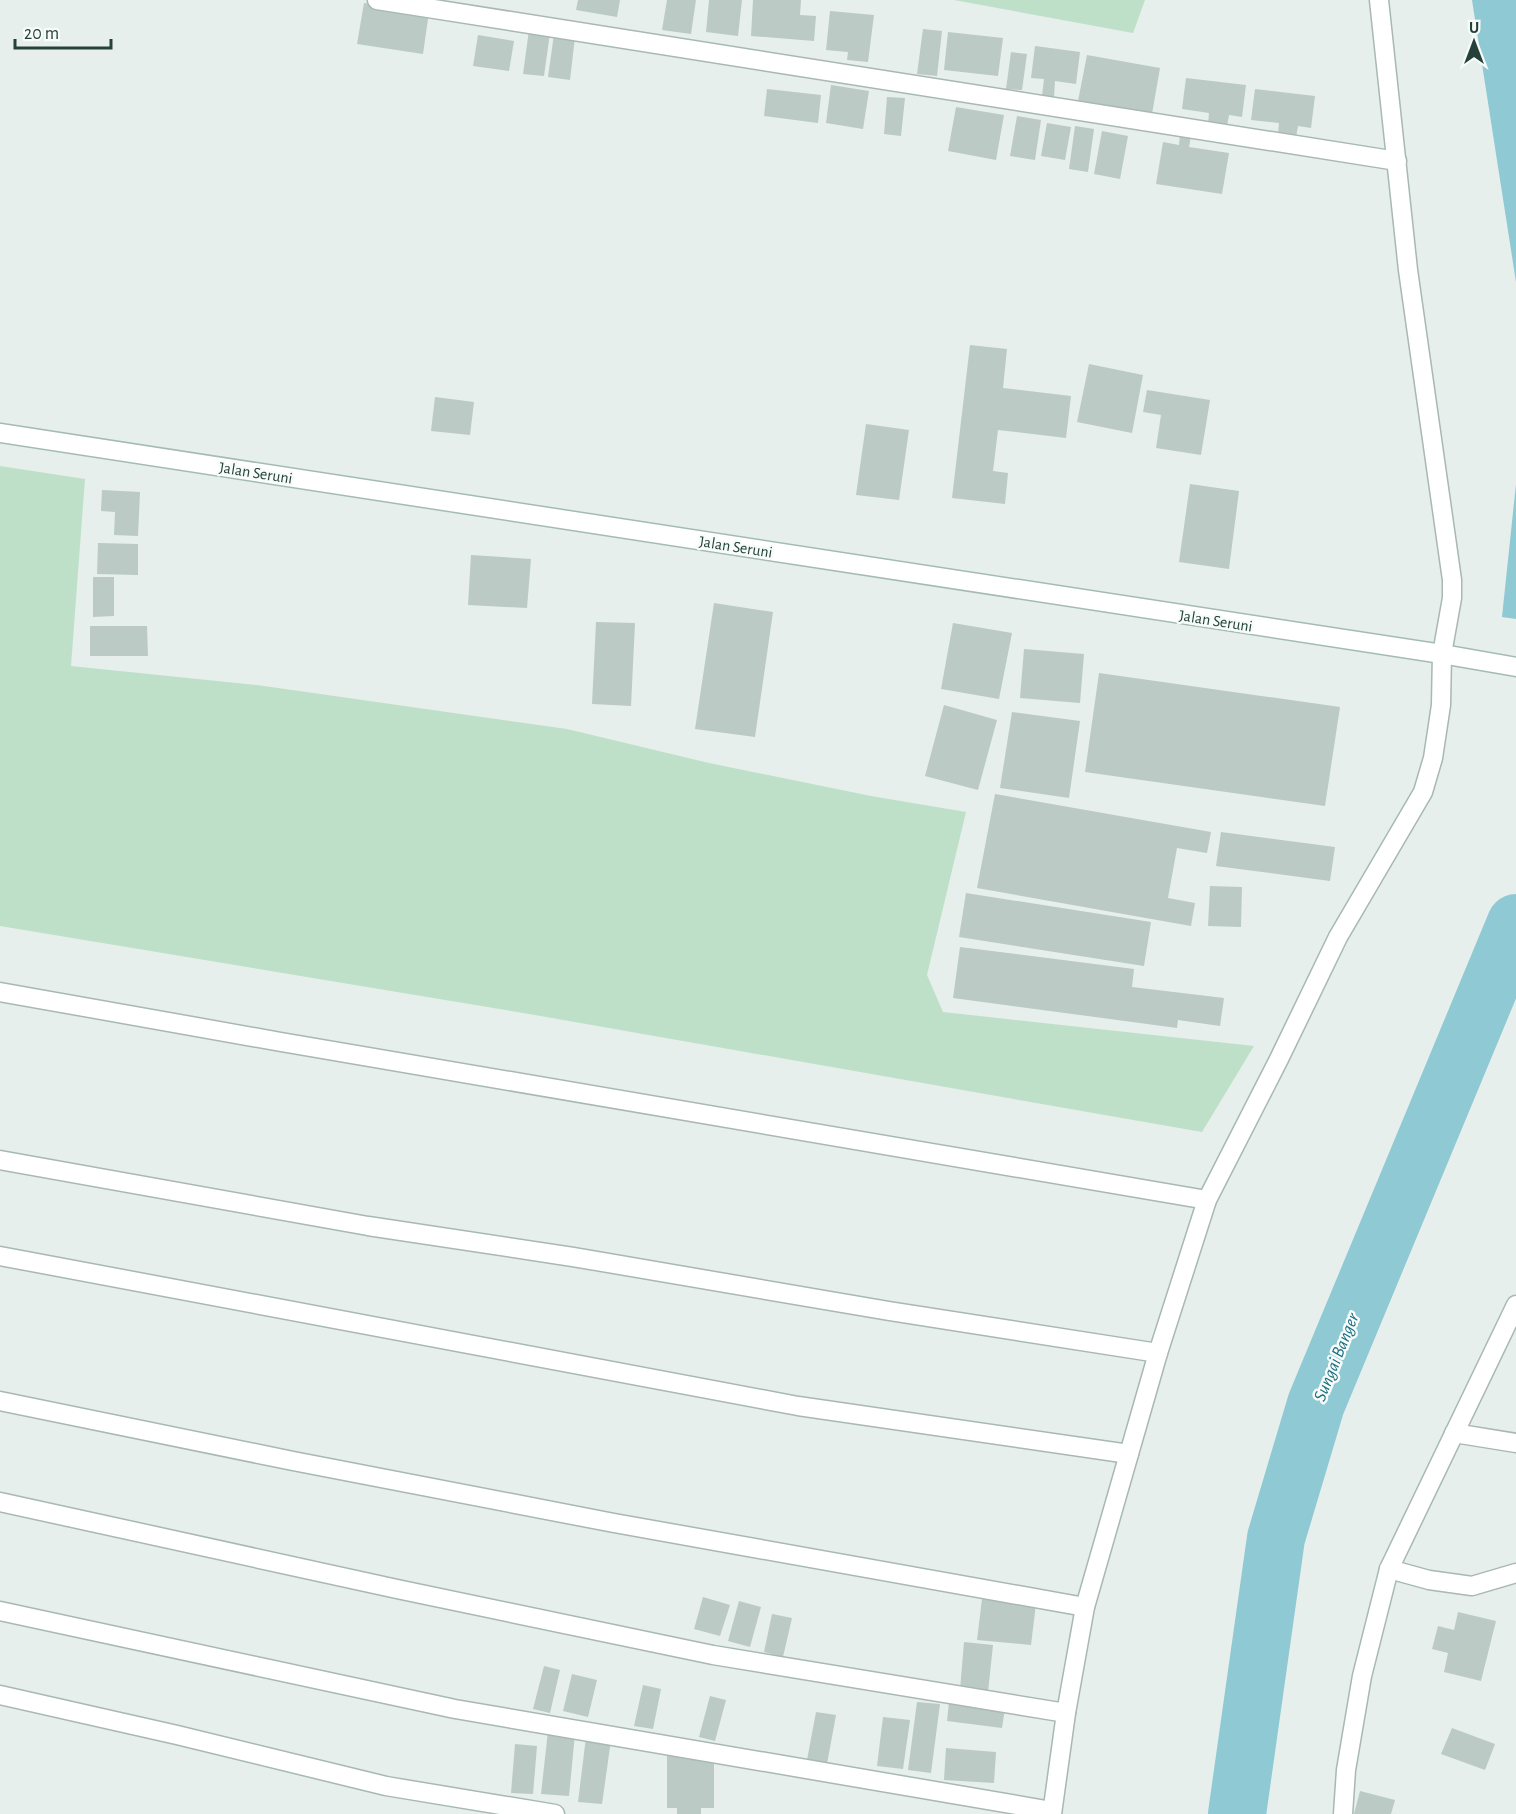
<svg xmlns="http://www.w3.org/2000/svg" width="1516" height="1814" font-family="'Alegreya Sans',sans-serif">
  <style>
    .green { fill: #bfe0c8 }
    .water { fill: #8ec9d4 }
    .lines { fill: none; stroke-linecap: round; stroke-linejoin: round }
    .river { stroke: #8ec9d4; stroke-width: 58 }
    .building { fill: #bbcac4 }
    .minor-casing { stroke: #a8b8b2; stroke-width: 21 }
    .tertiary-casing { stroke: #a8b8b2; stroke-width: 21 }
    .secondary-casing { stroke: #a4bbb3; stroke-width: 21 }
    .minor { stroke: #fff; stroke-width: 18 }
    .tertiary { stroke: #fff; stroke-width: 18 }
    .secondary { stroke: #fff; stroke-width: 18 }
    .labels { text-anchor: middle; stroke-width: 5; stroke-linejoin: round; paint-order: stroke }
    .street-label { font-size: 16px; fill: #24423a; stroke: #f7fbf9 }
    .water-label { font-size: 18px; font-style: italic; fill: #1c6f80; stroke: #f7fbf9 }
  </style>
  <rect width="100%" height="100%" fill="#e6efeb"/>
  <!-- green -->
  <g class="green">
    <polygon points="954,0 1145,0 1133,33"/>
    <polygon points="0,466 85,479 71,666 257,685 567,729 709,763 871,796 966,812 927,975 943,1012 1254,1046 1202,1132 529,1014 0,926"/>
  </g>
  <!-- water -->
  <g class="water">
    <polygon points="1472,0 1516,0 1516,282"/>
    <polygon points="1516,484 1516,619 1502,617"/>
  </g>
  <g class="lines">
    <!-- river -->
    <polyline class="river" points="1237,1814 1276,1538 1316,1404 1516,923"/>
  </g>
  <!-- building -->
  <g class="building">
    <polygon points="578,0 620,0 617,17 576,10"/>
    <polygon points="667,0 696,0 691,34 662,30"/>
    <polygon points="709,0 742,0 738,36 706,32"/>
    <polygon points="753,0 801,0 800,15 816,16 814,41 751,36"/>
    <polygon points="364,3 429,12 423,54 357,44"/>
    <polygon points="830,11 874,15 868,62 847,60 848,52 826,50"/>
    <polygon points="923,29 942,31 937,76 917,74"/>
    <polygon points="529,30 550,33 544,76 523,74"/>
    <polygon points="948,32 1003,38 998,76 944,70"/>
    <polygon points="554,34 575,37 570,80 548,77"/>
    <polygon points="478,35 514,41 509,71 473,66"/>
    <polygon points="1035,46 1080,52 1076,84 1055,81 1054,97 1042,96 1044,79 1031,78"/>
    <polygon points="1011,52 1027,54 1022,90 1006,89"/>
    <polygon points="1087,55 1160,68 1152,114 1078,101"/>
    <polygon points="1186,78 1246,85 1242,117 1229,115 1227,126 1208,124 1209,113 1182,109"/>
    <polygon points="831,85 869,91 863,129 826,123"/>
    <polygon points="767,89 821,95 818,123 764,116"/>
    <polygon points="1255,89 1315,96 1311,128 1298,126 1296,137 1278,134 1279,123 1251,120"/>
    <polygon points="887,97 905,98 901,136 884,134"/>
    <polygon points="956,107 1004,115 996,160 948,151"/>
    <polygon points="1017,116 1041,120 1035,160 1010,156"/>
    <polygon points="1047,123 1071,127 1065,160 1041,156"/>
    <polygon points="1075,126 1094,129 1088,172 1069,169"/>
    <polygon points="1102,131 1128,136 1120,179 1094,174"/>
    <polygon points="1180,134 1191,136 1189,147 1229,153 1222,194 1156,184 1163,142 1179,145"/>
    <polygon points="970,345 1007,349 1003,388 1071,396 1066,438 998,430 993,471 1008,473 1005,504 952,498"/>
    <polygon points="1089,364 1143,375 1132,433 1077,422"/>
    <polygon points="1147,390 1210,400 1201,455 1156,448 1161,415 1143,412"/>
    <polygon points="435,397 474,402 470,435 431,431"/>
    <polygon points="866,424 909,430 899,500 856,495"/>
    <polygon points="1190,484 1239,491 1229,569 1179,562"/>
    <polygon points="102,490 140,492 138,536 114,535 115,512 101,511"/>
    <polygon points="98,543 138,544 138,575 97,574"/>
    <polygon points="471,555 531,559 527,608 468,605"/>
    <polygon points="93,577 114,577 114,616 93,617"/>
    <polygon points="714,603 773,612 755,737 695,729"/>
    <polygon points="596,622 635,623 631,706 592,704"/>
    <polygon points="953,623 1012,633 999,699 941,689"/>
    <polygon points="90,626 147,626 148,656 90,656"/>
    <polygon points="1024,649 1084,654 1080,703 1020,698"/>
    <polygon points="1099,673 1340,707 1325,806 1085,772"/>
    <polygon points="944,705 997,720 978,790 925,776"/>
    <polygon points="1012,712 1080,721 1069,798 1000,788"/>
    <polygon points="995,794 1211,832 1207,853 1177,848 1168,898 1195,903 1191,926 977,888"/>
    <polygon points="1221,832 1335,847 1330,881 1216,866"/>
    <polygon points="1210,886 1242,887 1241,927 1208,926"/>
    <polygon points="966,893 1151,922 1144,966 959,937"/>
    <polygon points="960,947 1134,969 1132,987 1224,998 1220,1026 1178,1020 1177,1028 953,998"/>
    <polygon points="703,1597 730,1605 720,1636 694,1629"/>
    <polygon points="982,1599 1036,1604 1031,1645 977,1640"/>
    <polygon points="739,1601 761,1607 750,1647 728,1641"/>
    <polygon points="1458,1612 1496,1621 1481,1681 1444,1672 1448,1653 1432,1649 1438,1626 1454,1630"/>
    <polygon points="772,1614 792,1618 783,1657 764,1652"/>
    <polygon points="964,1642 993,1645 988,1692 960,1690"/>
    <polygon points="544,1666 560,1670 550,1713 533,1709"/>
    <polygon points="572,1674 597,1680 588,1717 563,1711"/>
    <polygon points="643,1685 661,1689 653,1729 634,1726"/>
    <polygon points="710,1696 726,1700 715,1741 699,1737"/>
    <polygon points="917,1702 940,1704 931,1773 908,1770"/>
    <polygon points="949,1702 1005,1708 1002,1728 947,1721"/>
    <polygon points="816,1712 836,1715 827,1764 807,1760"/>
    <polygon points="883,1717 910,1720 903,1769 877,1766"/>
    <polygon points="1452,1728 1495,1744 1485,1770 1441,1754"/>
    <polygon points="548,1731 575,1734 569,1796 541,1794"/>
    <polygon points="586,1737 611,1740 602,1804 578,1802"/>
    <polygon points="515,1744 537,1746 533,1794 511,1793"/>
    <polygon points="946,1748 996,1752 994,1783 944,1780"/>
    <polygon points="667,1755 714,1755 714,1808 701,1808 701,1814 677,1814 677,1808 667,1808"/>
    <polygon points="1360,1791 1395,1800 1391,1814 1354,1814"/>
  </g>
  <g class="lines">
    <!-- minor casing -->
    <g class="minor-casing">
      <g id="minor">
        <polyline points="377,0 1397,161"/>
        <polyline points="0,992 281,1042 1207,1200"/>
        <polyline points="0,1160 368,1226 573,1257 889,1311 1158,1353"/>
        <polyline points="0,1256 798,1406 1129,1454"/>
        <polyline points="0,1401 293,1461 614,1523 1085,1607"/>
        <polyline points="1454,1433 1516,1443"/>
        <polyline points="0,1502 397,1589 713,1655 1066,1713"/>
        <polyline points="1389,1569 1429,1580 1472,1586 1516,1573"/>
        <polyline points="0,1611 455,1709 1052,1811"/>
        <polyline points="0,1695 177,1735 386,1786 555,1814"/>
        <polyline points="1343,1814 1346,1770 1362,1676 1389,1569 1516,1305"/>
      </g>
    </g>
    <!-- tertiary casing -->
    <g class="tertiary-casing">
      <polyline id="tertiary" points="1052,1814 1066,1713 1085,1607 1158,1353 1207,1200 1279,1059 1338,937 1423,792 1433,758 1441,705 1442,654 1452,598 1452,580 1408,270 1379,0"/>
    </g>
    <!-- secondary casing -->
    <g class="secondary-casing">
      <polyline id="secondary" points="0,433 1442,654 1516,667"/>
    </g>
    <!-- minor -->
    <use href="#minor" class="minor"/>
    <!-- tertiary -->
    <use href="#tertiary" class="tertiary"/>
    <!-- secondary -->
    <use href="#secondary" class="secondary"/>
  </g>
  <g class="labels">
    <!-- street labels -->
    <g class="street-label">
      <text transform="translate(256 472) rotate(9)" y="6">Jalan Seruni</text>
      <text transform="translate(736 546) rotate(9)" y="6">Jalan Seruni</text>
      <text transform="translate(1216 620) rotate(9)" y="6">Jalan Seruni</text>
    </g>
    <!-- water labels -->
    <g class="water-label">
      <text transform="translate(1336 1357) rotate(-68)" y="6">Sungai Banger</text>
    </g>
  </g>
  <!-- north arrow -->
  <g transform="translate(1474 42)" stroke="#f7fbf9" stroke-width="4.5" paint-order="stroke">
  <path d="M0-4.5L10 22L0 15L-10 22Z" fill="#24423a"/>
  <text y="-9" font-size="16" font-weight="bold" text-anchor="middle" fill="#24423a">U</text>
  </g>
  <!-- scale -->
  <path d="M15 39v9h96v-9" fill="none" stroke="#24423a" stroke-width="3"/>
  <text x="24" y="39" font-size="18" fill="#24423a" stroke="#f7fbf9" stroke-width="4.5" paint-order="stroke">20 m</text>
</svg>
